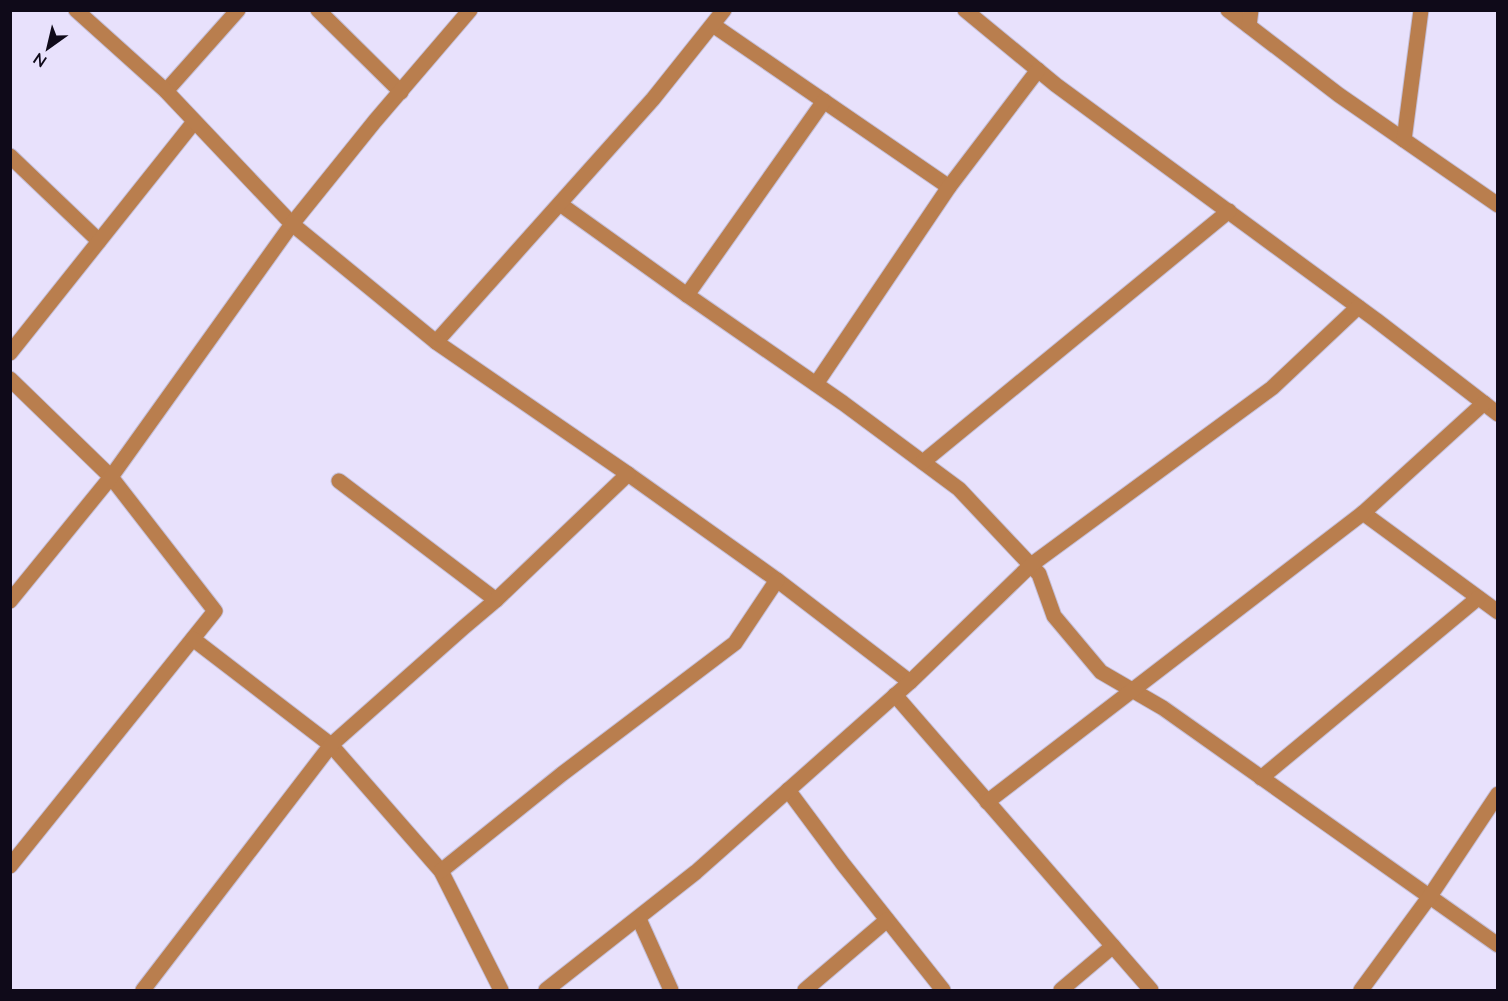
<svg xmlns="http://www.w3.org/2000/svg" width="1508" height="1001" font-family="'Nunito Sans',sans-serif">
  <style>
    .lines { fill: none; stroke-linecap: round; stroke-linejoin: round }
    .minor-casing { stroke: #c5bfd8; stroke-width: 17 }
    .minor { stroke: #b97e4e; stroke-width: 15 }
  </style>
  <rect width="100%" height="100%" fill="#e8e1fc"/>
  <g class="lines">
    <!-- minor casing -->
    <g class="minor-casing">
      <g id="minor">
        <polyline points="318,10 401,92"/>
        <polyline points="965,10 1056,85 1376,320 1498,414"/>
        <polyline points="1228,10 1339,95 1498,205"/>
        <polyline points="713,25 949,187"/>
        <polyline points="1249,26 1251,10"/>
        <polyline points="166,91 238,10"/>
        <polyline points="1404,140 1421,10"/>
        <polyline points="10,156 99,241"/>
        <polyline points="560,204 687,295 843,403 959,489 1039,574 1054,616 1101,672 1163,708 1498,945"/>
        <polyline points="687,295 824,101"/>
        <polyline points="436,342 653,99 724,10"/>
        <polyline points="10,353 194,122"/>
        <polyline points="10,379 111,477 215,611 10,866"/>
        <polyline points="816,384 949,187 1038,70"/>
        <polyline points="923,462 1229,211"/>
        <polyline points="628,474 777,580 910,682"/>
        <polyline points="339,481 496,600"/>
        <polyline points="1363,513 1498,612"/>
        <polyline points="10,601 111,477 292,224 166,91 76,10"/>
        <polyline points="193,639 331,745 441,871 501,990"/>
        <polyline points="895,695 1151,990"/>
        <polyline points="1261,778 1478,598"/>
        <polyline points="788,790 843,864 943,990"/>
        <polyline points="987,802 1363,513 1484,403"/>
        <polyline points="441,871 562,774 735,643 777,580"/>
        <polyline points="639,919 671,990"/>
        <polyline points="143,990 331,745 463,628 496,600 628,474 436,342 292,224 375,121 470,10"/>
        <polyline points="546,990 696,872 910,682 1031,565 1272,388 1358,307"/>
        <polyline points="805,990 887,920"/>
        <polyline points="1061,990 1113,946"/>
        <polyline points="1361,990 1430,896 1498,794"/>
      </g>
    </g>
    <!-- minor -->
    <use href="#minor" class="minor"/>
  </g>
  <!-- border -->
  <rect width="1508" height="1001" fill="none" stroke="#0f0a19" stroke-width="24"/>
  <!-- north arrow -->
  <g transform="translate(48 48) rotate(214)" stroke="#e8e1fc" stroke-width="4.5" paint-order="stroke">
  <path d="M0-4.5L10 22L0 15L-10 22Z" fill="#0f0a19"/>
  <text y="-9" font-size="16" font-weight="bold" text-anchor="middle" fill="#0f0a19">N</text>
  </g>
</svg>
